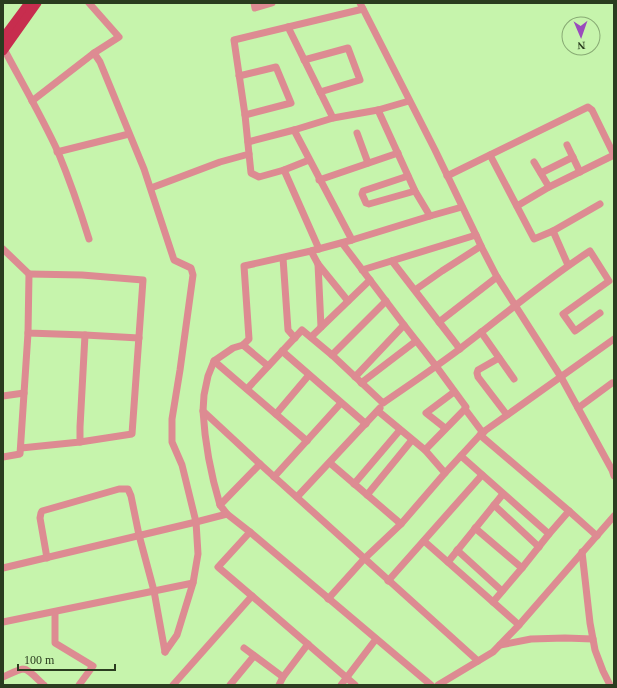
<svg xmlns="http://www.w3.org/2000/svg" width="617" height="688" font-family="'Times New Roman',serif">
  <style>
    .lines { fill: none; stroke-linecap: round; stroke-linejoin: round }
    .minor { stroke: #dd8b92; stroke-width: 7 }
    .major { stroke: #c72d4e; stroke-width: 9 }
  </style>
  <rect width="100%" height="100%" fill="#c6f4ac"/>
  <g class="lines">
    <!-- minor -->
    <g class="minor">
      <polyline points="254,3 255,8 272,3"/>
      <polyline points="360,3 435,150 476,235 481,246 497,277 561,377 612,470 614,476"/>
      <polyline points="288,27 333,118 378,110 409,101"/>
      <path d="M4 49C22 83 42 117 58 152 70 181 80 210 89 239"/>
      <polyline points="304,60 348,48 360,80 320,92"/>
      <polyline points="239,76 276,67 291,103 245,115"/>
      <polyline points="32,101 94,53"/>
      <polyline points="378,110 415,191 430,216 462,207"/>
      <polyline points="294,130 352,240 430,216"/>
      <polyline points="357,133 368,163"/>
      <polyline points="248,142 294,130 333,118"/>
      <polyline points="567,145 580,172"/>
      <polyline points="57,152 129,134"/>
      <polyline points="249,154 251,173 259,177 284,170"/>
      <polyline points="490,155 534,239 553,231 600,204"/>
      <polyline points="309,160 284,170 319,249"/>
      <polyline points="534,162 549,187"/>
      <polyline points="541,173 573,157"/>
      <polyline points="408,176 363,191 362,194 366,203 369,204 415,191"/>
      <polyline points="447,176 588,107 592,110 614,155 549,187 517,206"/>
      <polyline points="319,180 398,153"/>
      <polyline points="151,188 220,162 249,154 245,115 234,40 363,9"/>
      <polyline points="553,231 568,265"/>
      <polyline points="352,240 311,251 244,266 249,339 243,345 233,348 214,361 208,376 204,395 203,411 260,464 478,661"/>
      <polyline points="342,243 404,325 436,366 466,407 465,409 425,450"/>
      <polyline points="3,249 29,274 28,333 85,335 139,338"/>
      <polyline points="311,251 318,264 348,301"/>
      <polyline points="283,258 288,330 295,338"/>
      <polyline points="392,261 460,349"/>
      <polyline points="318,264 321,327"/>
      <polyline points="362,270 476,235"/>
      <polyline points="29,274 82,275 143,280 132,434 80,442"/>
      <polyline points="415,290 442,271 481,246"/>
      <polyline points="439,322 497,277"/>
      <polyline points="481,332 514,379"/>
      <polyline points="311,337 370,280"/>
      <polyline points="243,345 268,366"/>
      <polyline points="282,351 366,424"/>
      <polyline points="332,355 386,301"/>
      <polyline points="499,358 478,370 477,373 478,377 507,415"/>
      <polyline points="214,361 307,441"/>
      <polyline points="355,377 404,325"/>
      <polyline points="361,383 416,341"/>
      <path d="M247 389 302 330 332 355 383 403C409 385 436 367 461 348 503 316 544 281 590 251L609 281 563 314 575 331 600 313"/>
      <polyline points="3,396 24,393"/>
      <polyline points="578,408 612,383"/>
      <polyline points="465,409 483,433"/>
      <path d="M203 411C205 445 210 472 220 505"/>
      <polyline points="276,414 309,375"/>
      <polyline points="445,428 426,413 454,392"/>
      <polyline points="480,435 569,511 597,536"/>
      <polyline points="21,448 80,442 80,427 85,335"/>
      <polyline points="461,456 549,534 522,568 493,602"/>
      <polyline points="3,457 20,454 28,333"/>
      <polyline points="330,463 401,524"/>
      <polyline points="445,473 480,435 486,430 614,339"/>
      <polyline points="274,477 341,403"/>
      <polyline points="354,484 400,430"/>
      <polyline points="367,495 412,440"/>
      <polyline points="297,497 380,408"/>
      <polyline points="494,505 539,547"/>
      <polyline points="227,514 220,505 260,464"/>
      <polyline points="475,528 522,568"/>
      <polyline points="250,532 431,685"/>
      <polyline points="549,534 569,511"/>
      <polyline points="424,541 519,625"/>
      <polyline points="457,550 502,591"/>
      <polyline points="582,552 590,623 595,650 603,671 610,685"/>
      <polyline points="47,558 40,518 41,513 42,511 119,489 128,489 131,496 139,535 154,591 165,652"/>
      <polyline points="448,562 503,494"/>
      <polyline points="3,568 196,522 227,514 250,532 218,567 252,596 173,685"/>
      <polyline points="388,581 482,475"/>
      <polyline points="252,596 355,685"/>
      <polyline points="328,599 364,559 401,524 445,473 425,450 378,411"/>
      <polyline points="55,612 55,643 93,666 79,685"/>
      <polyline points="3,622 193,583 198,554 196,522 182,465 172,442 172,419 180,370 193,275 191,268 174,260 144,169 100,62 94,53 119,37 89,3"/>
      <polyline points="500,645 531,639 565,638 593,639"/>
      <polyline points="244,648 283,677"/>
      <polyline points="165,652 177,635 193,583"/>
      <path d="M3 677C8 675 19 669 24 669 30 670 39 681 44 685"/>
      <polyline points="230,685 254,656"/>
      <polyline points="279,685 283,677 308,644"/>
      <polyline points="341,685 376,639"/>
      <polyline points="438,685 493,652 519,625 614,516"/>
    </g>
    <!-- major -->
    <g class="major">
      <polyline points="3,38 29,3"/>
      <polyline points="3,51 37,3"/>
    </g>
  </g>
  <!-- border -->
  <rect width="617" height="688" fill="none" stroke="#2a3c1f" stroke-width="8"/>
  <!-- north arrow -->
  <g transform="translate(581 36) rotate(178)"><circle r="19" fill="#c6f4ac" stroke="#88aa74"/>
  <path d="M0-3L7 15L0 10L-7 15Z" fill="#9a4bbc"/>
  <text y="-6" font-size="11" font-weight="bold" text-anchor="middle" fill="#2a3c1f">N</text>
  </g>
  <!-- scale -->
  <path d="M18 664v6h97v-6" fill="none" stroke="#2a3c1f" stroke-width="2"/>
  <text x="24" y="664" font-size="12" fill="#2a3c1f" stroke="#c6f4ac" stroke-width="3" paint-order="stroke">100 m</text>
</svg>
